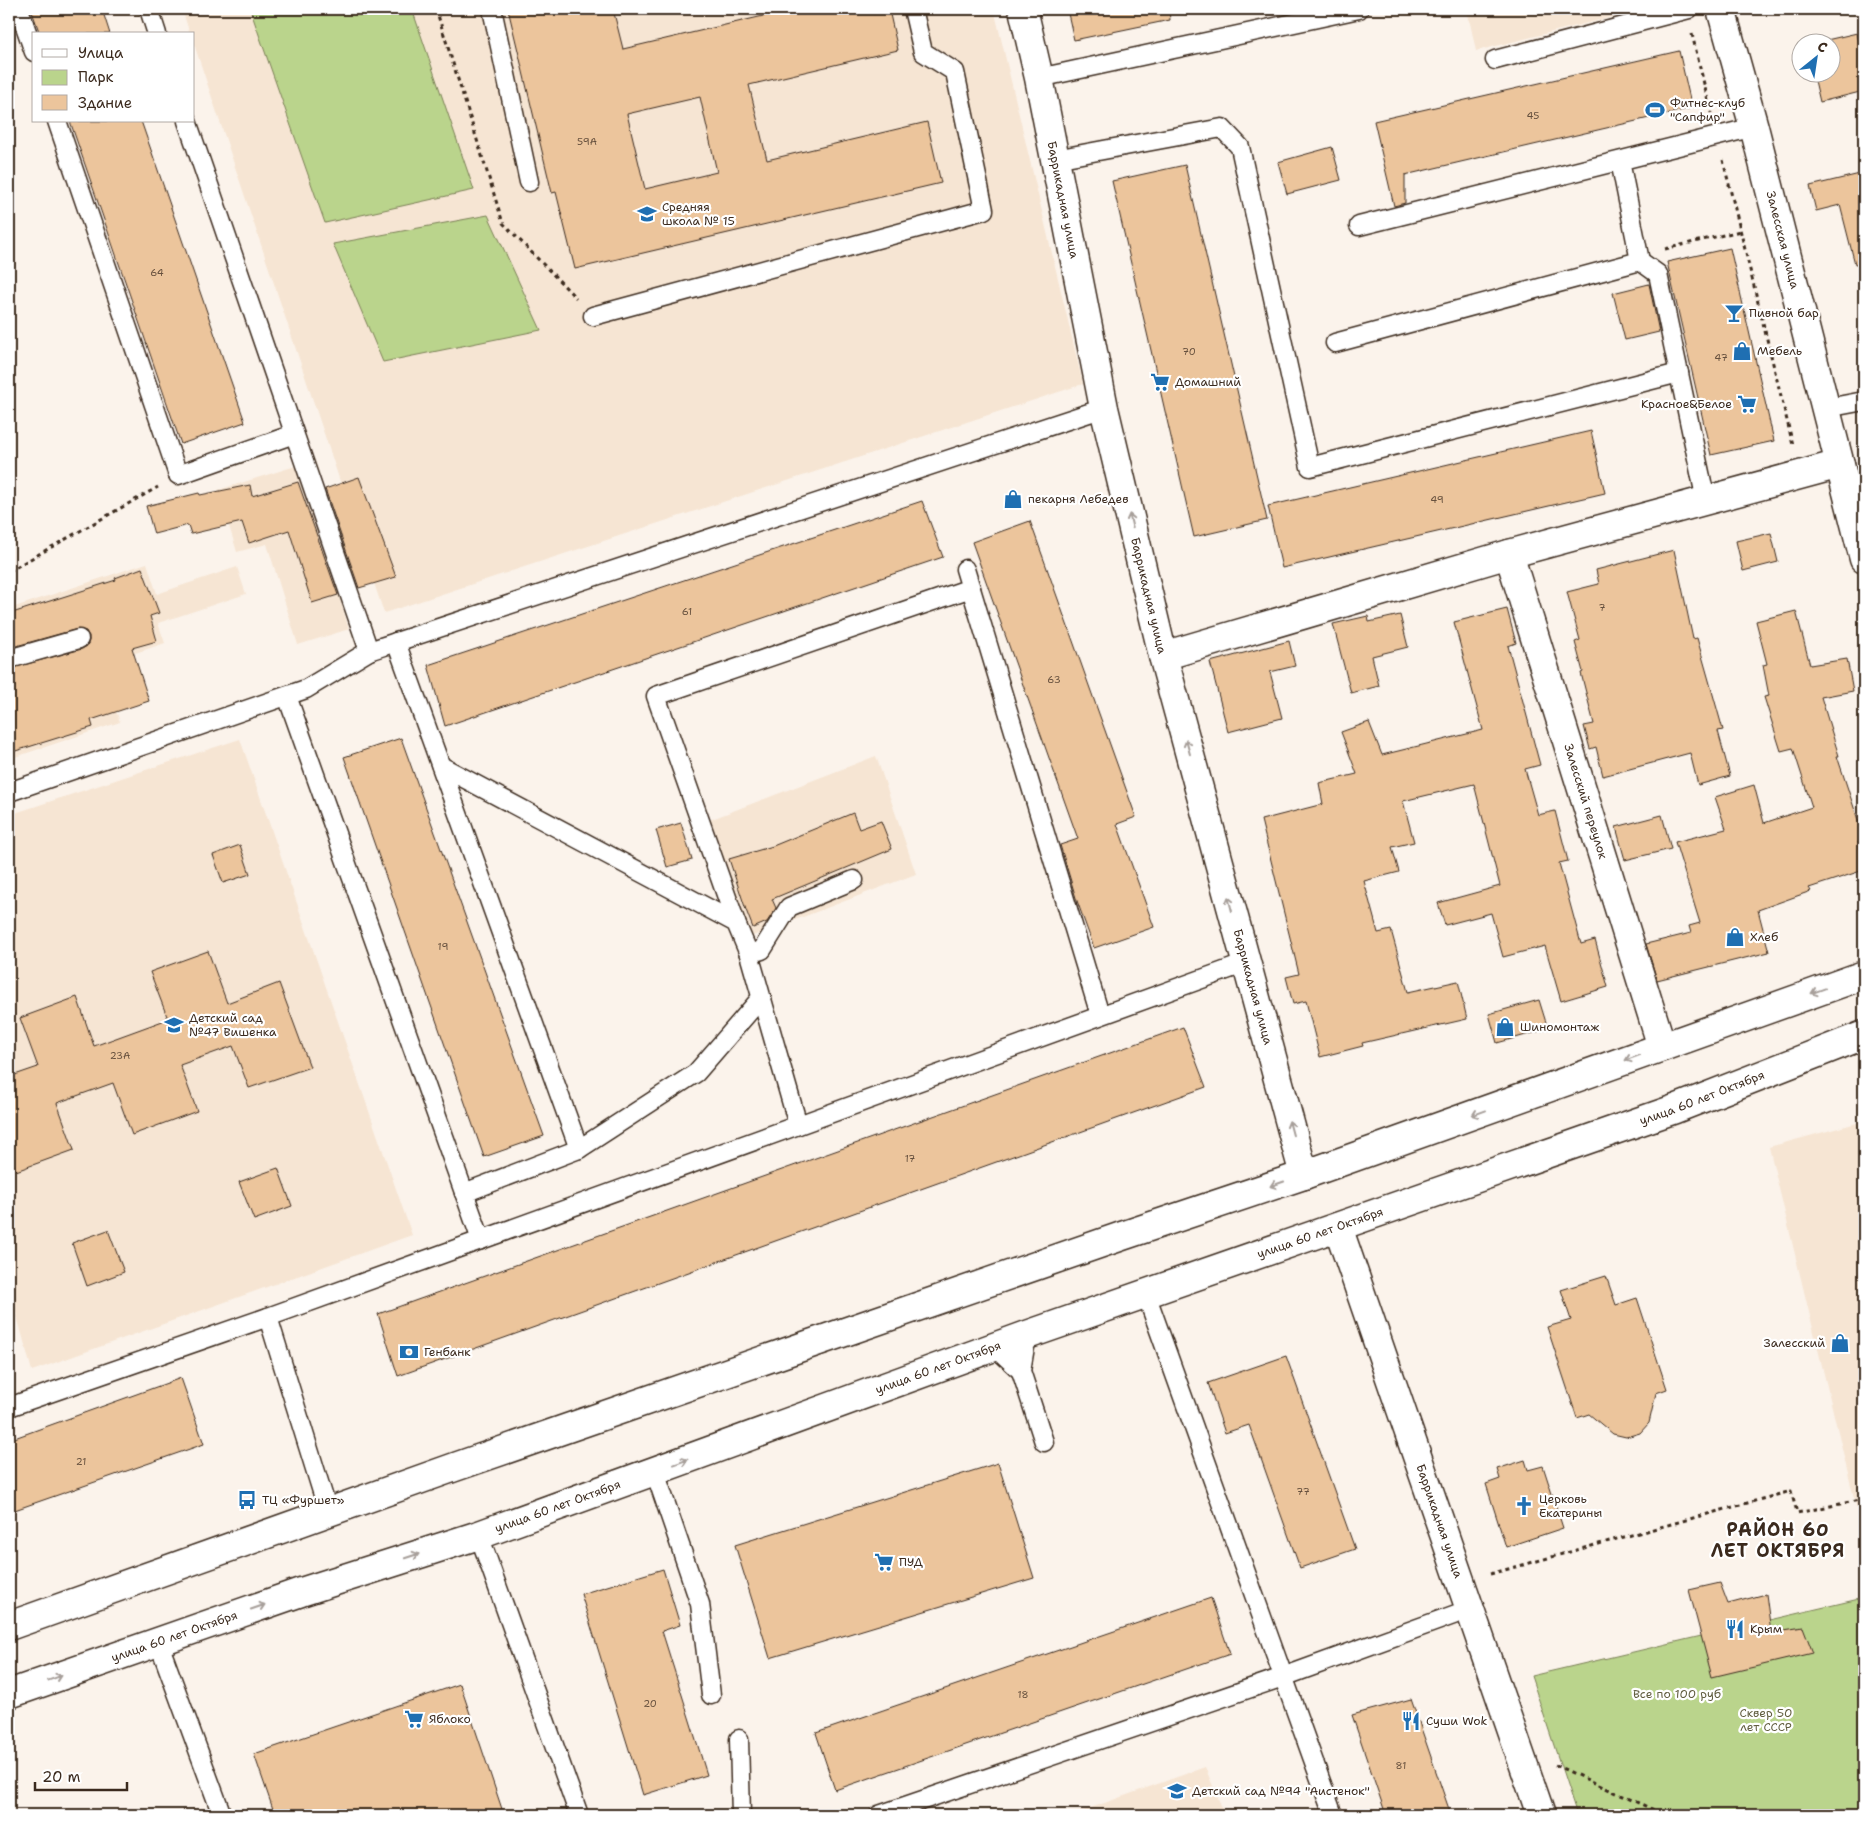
<svg xmlns="http://www.w3.org/2000/svg" width="1873" height="1824" font-family="'Shantell Sans',sans-serif">
  <style>
    .built { fill: #f6e5d3 }
    .green { fill: #bad48c; stroke: #7a7f55 }
    .building { fill: #ecc59c; stroke: #3b2a1e; fill-rule: evenodd }
    .lines { fill: none; stroke-linecap: round; stroke-linejoin: round }
    .lane-casing { stroke: #3b2a1e; stroke-width: 21 }
    .street-casing { stroke: #3b2a1e; stroke-width: 31 }
    .secondary-casing { stroke: #3b2a1e; stroke-width: 31 }
    .path { stroke: #3b2a1e; stroke-width: 3; stroke-dasharray: 4 4; stroke-linecap: butt }
    .lane { stroke: #fff; stroke-width: 18 }
    .street { stroke: #fff; stroke-width: 28 }
    .secondary { stroke: #fff; stroke-width: 28 }
    .oneway { stroke: #a79f9a }
    .labels { text-anchor: middle; stroke-width: 4.5; stroke-linejoin: round; paint-order: stroke }
    .number-label { font-size: 10px; fill: #67513e }
    .poi-label { font-size: 12px; fill: #3b2a1e; stroke: #fff; text-anchor: start }
    .street-label { font-size: 12px; fill: #3b2a1e; stroke: #fff }
    .park-label { font-size: 12px; fill: #615d3f; stroke: #fff }
    .district-label { font-size: 18px; font-weight: bold; letter-spacing: 1px; fill: #3b2a1e; stroke: #fff }
  </style>
  <rect width="100%" height="100%" fill="#fbf3eb"/>
  <filter id="ink" filterUnits="userSpaceOnUse"><feTurbulence type="fractalNoise" baseFrequency=".02" numOctaves="2"/><feDisplacementMap in="SourceGraphic" scale="10" xChannelSelector="R" yChannelSelector="G"/><feConvolveMatrix kernelMatrix="1 2 1 2 8 2 1 2 1" color-interpolation-filters="sRGB"/></filter>
  <g filter="url(#ink)">
    <!-- built -->
    <g class="built">
      <polygon points="182,9 994,9 1083,384 384,613 194,44 194,34 190,34"/>
      <polygon points="1467,9 1644,9 1476,51"/>
      <polygon points="299,465 349,629 298,645 267,544 237,552 218,490"/>
      <polygon points="147,563 157,594 237,567 246,594 158,623 165,643 100,665 120,722 9,759 9,609"/>
      <polygon points="240,739 412,1235 32,1371 9,1287 9,815"/>
      <polygon points="876,756 916,874 742,940 707,821"/>
      <polygon points="1864,1121 1864,1539 1769,1147"/>
      <polygon points="1205,1767 1225,1815 1071,1815"/>
    </g>
    <!-- green -->
    <g class="green">
      <polygon points="250,9 412,9 474,190 325,223"/>
      <polygon points="488,215 541,330 383,362 333,244"/>
      <polygon points="1859,1599 1864,1625 1864,1815 1577,1815 1531,1676"/>
    </g>
    <!-- building -->
    <g class="building">
      <polygon points="31,9 102,9 110,34 40,34"/>
      <path d="M508 9H613L623 49 793 9H872L873 14 889 10 898 50 749 85 767 160 927 122 941 183 575 269 556 192 552 193ZM700 97 717 172 645 189 627 114Z"/>
      <polygon points="1067,9 1169,9 1170,20 1074,40"/>
      <polygon points="1857,33 1864,61 1864,91 1820,102 1813,72 1830,72 1830,42 1818,42"/>
      <polygon points="1679,51 1692,108 1405,175 1405,203 1394,206 1374,121"/>
      <polygon points="70,121 141,121 245,422 181,444"/>
      <polygon points="1332,147 1341,180 1287,194 1278,162"/>
      <polygon points="1185,165 1267,520 1194,537 1112,181"/>
      <polygon points="1864,173 1864,263 1855,264 1840,205 1816,211 1810,186"/>
      <polygon points="1730,248 1774,441 1711,455 1667,262"/>
      <polygon points="1649,284 1659,332 1625,340 1613,293"/>
      <polygon points="1591,431 1605,493 1282,568 1268,506"/>
      <polygon points="359,477 396,577 359,588 325,489"/>
      <polygon points="298,482 338,595 312,603 289,530 249,543 242,522 191,534 188,525 154,534 146,506 199,493 200,495 250,485 252,496"/>
      <polygon points="922,501 943,557 445,726 428,665"/>
      <polygon points="1030,521 1136,817 1117,824 1154,927 1094,948 1076,898 1060,845 1078,839 972,542"/>
      <polygon points="1771,533 1778,562 1743,571 1736,541"/>
      <polygon points="1674,550 1693,639 1697,638 1723,730 1718,731 1730,776 1698,785 1690,753 1603,776 1596,747 1590,749 1584,726 1594,724 1581,673 1583,672 1575,642 1580,640 1567,592 1599,584 1596,570"/>
      <polygon points="142,568 159,613 150,616 157,641 132,648 149,701 91,720 93,727 9,753 9,669 82,649 87,646 89,641 89,636 86,631 77,629 9,648 9,614 116,580 115,578"/>
      <polygon points="1507,609 1516,643 1508,646 1540,765 1525,769 1538,815 1555,811 1568,861 1559,863 1581,944 1595,940 1608,987 1561,1001 1545,946 1503,957 1491,913 1445,925 1438,903 1500,886 1474,784 1403,801 1414,842 1392,847 1399,872 1364,881 1378,933 1391,930 1408,992 1458,981 1467,1019 1362,1043 1363,1046 1320,1057 1306,1001 1293,1004 1286,977 1299,974 1261,820 1323,804 1319,783 1357,774 1341,732 1369,722 1382,755 1483,730 1454,622"/>
      <polygon points="1796,611 1810,665 1847,659 1853,691 1821,697 1839,756 1837,756 1864,838 1858,841 1864,861 1864,870 1809,888 1811,891 1758,910 1769,952 1657,980 1646,944 1691,933 1689,926 1700,923 1675,842 1726,829 1715,797 1754,785 1764,823 1812,807 1793,748 1781,751 1764,697 1769,696 1763,665 1767,664 1756,621"/>
      <polygon points="1400,615 1408,647 1372,656 1379,686 1351,693 1333,624 1368,616 1369,622"/>
      <polygon points="1289,641 1295,666 1270,672 1282,718 1228,732 1210,662"/>
      <polygon points="401,738 544,1136 484,1157 344,757"/>
      <polygon points="853,813 859,829 881,821 892,849 772,899 776,908 767,922 753,928 746,910 729,859 773,846"/>
      <polygon points="1662,815 1671,849 1625,860 1616,827"/>
      <polygon points="681,823 692,860 667,867 656,830"/>
      <polygon points="240,845 250,874 223,883 213,855"/>
      <polygon points="208,951 227,1003 279,983 310,1067 249,1088 233,1046 180,1065 197,1111 132,1135 113,1083 57,1103 74,1150 16,1171 9,1150 9,1077 38,1067 20,1018 77,997 94,1046 168,1019 150,972"/>
      <polygon points="1539,1000 1548,1029 1497,1043 1489,1014"/>
      <polygon points="1183,1027 1206,1087 398,1376 378,1314"/>
      <polygon points="278,1168 292,1206 254,1220 239,1182"/>
      <polygon points="108,1230 124,1272 87,1286 72,1243"/>
      <polygon points="1606,1276 1616,1305 1637,1298 1667,1389 1656,1393 1649,1423 1640,1433 1626,1437 1613,1434 1589,1414 1577,1418 1547,1327 1571,1320 1561,1290"/>
      <polygon points="1286,1356 1355,1549 1300,1568 1249,1425 1225,1433 1208,1383"/>
      <polygon points="181,1378 204,1444 9,1512 9,1440"/>
      <polygon points="1525,1460 1528,1470 1543,1466 1563,1528 1506,1547 1486,1484 1500,1479 1497,1469"/>
      <polygon points="998,1463 1034,1578 770,1658 735,1545"/>
      <polygon points="663,1569 680,1625 662,1631 707,1775 643,1795 581,1594"/>
      <polygon points="1720,1583 1728,1604 1766,1594 1771,1632 1803,1627 1813,1653 1712,1677 1689,1590"/>
      <polygon points="1211,1598 1230,1654 835,1790 816,1733"/>
      <polygon points="460,1684 504,1815 275,1815 254,1754"/>
      <polygon points="1411,1699 1451,1815 1386,1815 1352,1715"/>
    </g>
    <g class="lines">
      <!-- lane casing -->
      <g class="lane-casing">
        <g id="lane">
          <polyline points="19,9 34,52"/>
          <polyline points="149,9 157,34"/>
          <polyline points="492,9 529,182"/>
          <polyline points="1495,60 1689,9"/>
          <polyline points="1039,78 1359,9"/>
          <polyline points="57,121 178,475 294,434"/>
          <polyline points="187,121 369,651"/>
          <polyline points="1055,159 1222,128 1240,147 1310,467 1679,373"/>
          <polyline points="1359,226 1754,127"/>
          <polyline points="1640,261 1658,274 1706,501"/>
          <polyline points="593,316 984,210 955,72 923,52 913,9"/>
          <polyline points="1335,343 1640,261 1620,161"/>
          <polyline points="1827,408 1864,401"/>
          <polyline points="965,569 1100,1015"/>
          <polyline points="396,642 579,1149"/>
          <polyline points="9,659 79,639"/>
          <polyline points="287,696 481,1240"/>
          <polyline points="441,766 736,923 749,954"/>
          <polyline points="9,792 306,689 369,651 1104,408"/>
          <polyline points="736,923 656,696 971,588"/>
          <polyline points="798,1125 749,954 762,950 789,907 854,880"/>
          <polyline points="464,1193 579,1149 696,1073 761,998"/>
          <polyline points="1146,1294 1333,1815"/>
          <polyline points="268,1317 1246,963"/>
          <polyline points="1027,1335 1021,1371 1044,1442"/>
          <polyline points="995,1347 1021,1371"/>
          <polyline points="9,1407 268,1317 328,1511"/>
          <polyline points="655,1472 700,1604 711,1695"/>
          <polyline points="479,1535 579,1815"/>
          <polyline points="158,1641 222,1815"/>
          <polyline points="739,1739 741,1815"/>
          <polyline points="879,1815 1283,1677 1470,1609"/>
        </g>
      </g>
      <!-- street casing -->
      <g class="street-casing">
        <g id="street">
          <path id="s1" d="M1509 554 1662 1047"/>
          <polyline points="1163,656 1509,554 1840,464"/>
          <path id="s2" d="M1338 1227 1541 1815"/>
        </g>
      </g>
      <!-- secondary casing -->
      <g class="secondary-casing">
        <g id="secondary">
          <path id="s3" d="M1023 9 1039 78 1104 408 1163 656 1304 1175"/>
          <path id="s4" d="M1721 9 1754 127 1864 559"/>
          <polyline points="9,1626 455,1467 1122,1236 1304,1175 1864,975"/>
          <path id="s5" d="M9 1694 301 1592 479 1535 1027 1335 1675 1109 1864 1035"/>
        </g>
      </g>
      <!-- path -->
      <g class="path">
        <polyline points="436,9 503,223 576,298"/>
        <polyline points="1692,34 1711,113"/>
        <polyline points="1723,160 1793,445"/>
        <polyline points="1665,249 1740,231"/>
        <polyline points="9,571 158,487"/>
        <polyline points="1490,1574 1791,1491 1797,1513 1864,1499"/>
        <polyline points="1555,1765 1665,1815"/>
      </g>
      <!-- lane -->
      <use href="#lane" class="lane"/>
      <!-- street -->
      <use href="#street" class="street"/>
      <!-- secondary -->
      <use href="#secondary" class="secondary"/>
    </g>
    <!-- one-way arrows -->
    <defs><path id="oneway-shaft" d="M-6 0H5M1.5-3L5.5 0L1.5 3" fill="none" stroke-width="1.6" stroke-linecap="round" stroke-linejoin="round" transform="scale(1.25)"/></defs>
    <g class="oneway">
      <use href="#oneway-shaft" transform="translate(1131 521) rotate(-103)"/>
      <use href="#oneway-shaft" transform="translate(1188 747) rotate(-105)"/>
      <use href="#oneway-shaft" transform="translate(1230 904) rotate(-105)"/>
      <use href="#oneway-shaft" transform="translate(1818 991) rotate(160)"/>
      <use href="#oneway-shaft" transform="translate(1632 1058) rotate(160)"/>
      <use href="#oneway-shaft" transform="translate(1479 1113) rotate(160)"/>
      <use href="#oneway-shaft" transform="translate(1291 1128) rotate(-105)"/>
      <use href="#oneway-shaft" transform="translate(1277 1184) rotate(161)"/>
      <use href="#oneway-shaft" transform="translate(681 1462) rotate(-20)"/>
      <use href="#oneway-shaft" transform="translate(412 1556) rotate(-18)"/>
      <use href="#oneway-shaft" transform="translate(258 1607) rotate(-19)"/>
      <use href="#oneway-shaft" transform="translate(55 1678) rotate(-20)"/>
    </g>
  </g>
  <!-- icons -->
  <defs>
    <g id="stadium-bare" transform="scale(1.5)"><path d="M0-5a6.5 5 0 1 0 0 10a6.5 5 0 1 0 0-10ZM-3.5-1.8h7v3.6h-7Z" fill="#1f6fb2" stroke="#fff" stroke-width="2.5" paint-order="stroke"/></g>
    <g id="school-bare" transform="scale(1.5)"><path d="M0-5L7-2L0 1L-7-2ZM-4 1L0 2.5L4 1V4Q0 6-4 4Z" fill="#1f6fb2" stroke="#fff" stroke-width="2.5" paint-order="stroke"/></g>
    <g id="bar-bare" transform="scale(1.5)"><path d="M-6-5H6L.8 .8V4.5H3.5V6h-7V4.5H-.8V.8Z" fill="#1f6fb2" stroke="#fff" stroke-width="2.5" paint-order="stroke"/></g>
    <g id="shop-bare" transform="scale(1.5)"><path d="M-5-2.5h2.3a2.7 3.5 0 0 1 5.4 0H5L5.5 6h-11ZM-1.5-2.5h3a1.5 2.3 0 0 0-3 0Z" fill="#1f6fb2" stroke="#fff" stroke-width="2.5" paint-order="stroke"/></g>
    <g id="supermarket-bare" transform="scale(1.5)"><path d="M-6-5.5h2.5l.6 2H6L4.5 2H-2.5L-4.4-4H-6ZM-1.5 3.2a1.3 1.3 0 1 0 .1 0ZM3 3.2a1.3 1.3 0 1 0 .1 0Z" fill="#1f6fb2" stroke="#fff" stroke-width="2.5" paint-order="stroke"/></g>
    <g id="bank-bare" transform="scale(1.5)"><path d="M-6-4H6V4H-6ZM0-2.3a2.3 2.3 0 1 0 0 4.6a2.3 2.3 0 1 0 0-4.6Z" fill="#1f6fb2" stroke="#fff" stroke-width="2.5" paint-order="stroke"/></g>
    <g id="bus-bare" transform="scale(1.5)"><path d="M-5-6H5V4H4V6H2V4H-2V6H-4V4H-5ZM-3.5-4V0h7V-4ZM-3.5 1.2v1.5H-2V1.2ZM2 1.2v1.5H3.5V1.2Z" fill="#1f6fb2" stroke="#fff" stroke-width="2.5" paint-order="stroke"/></g>
    <g id="church-bare" transform="scale(1.5)"><path d="M-1.2-6h2.4v3.5h3.3v2.4h-3.3V6h-2.4V-.1h-3.3v-2.4h3.3Z" fill="#1f6fb2" stroke="#fff" stroke-width="2.5" paint-order="stroke"/></g>
    <g id="restaurant-bare" transform="scale(1.5)"><path d="M-5-6h1v4h1v-4h1v4h1v-4h1v5L-1.5 .5V6h-2V.5L-5-1ZM5-6V6H3V1.5H1.5Q1.5-4 5-6Z" fill="#1f6fb2" stroke="#fff" stroke-width="2.5" paint-order="stroke"/></g>
  </defs>
  <g fill-rule="evenodd">
    <use href="#stadium-bare" x="1655" y="110"/>
    <use href="#school-bare" x="647" y="214"/>
    <use href="#bar-bare" x="1734" y="313"/>
    <use href="#shop-bare" x="1742" y="351"/>
    <use href="#supermarket-bare" x="1160" y="382"/>
    <use href="#supermarket-bare" x="1747" y="404"/>
    <use href="#shop-bare" x="1013" y="499"/>
    <use href="#shop-bare" x="1735" y="937"/>
    <use href="#school-bare" x="174" y="1025"/>
    <use href="#shop-bare" x="1505" y="1027"/>
    <use href="#shop-bare" x="1840" y="1343"/>
    <use href="#bank-bare" x="409" y="1352"/>
    <use href="#bus-bare" x="247" y="1500"/>
    <use href="#church-bare" x="1524" y="1506"/>
    <use href="#supermarket-bare" x="884" y="1562"/>
    <use href="#restaurant-bare" x="1735" y="1629"/>
    <use href="#supermarket-bare" x="414" y="1719"/>
    <use href="#restaurant-bare" x="1411" y="1721"/>
    <use href="#school-bare" x="1177" y="1791"/>
  </g>
  <g class="labels">
    <!-- number labels -->
    <g class="number-label">
      <text x="1533" y="119">45</text>
      <text x="587" y="145">59А</text>
      <text x="157" y="276">64</text>
      <text x="1189" y="355">70</text>
      <text x="1721" y="361">47</text>
      <text x="1437" y="503">49</text>
      <text x="1602" y="611">7</text>
      <text x="687" y="615">61</text>
      <text x="1054" y="683">63</text>
      <text x="443" y="950">19</text>
      <text x="120" y="1059">23А</text>
      <text x="910" y="1162">17</text>
      <text x="81" y="1465">21</text>
      <text x="1303" y="1495">77</text>
      <text x="1023" y="1698">18</text>
      <text x="650" y="1707">20</text>
      <text x="1401" y="1769">81</text>
    </g>
    <!-- poi labels -->
    <g class="poi-label">
      <text x="1670" y="107">Фитнес-клуб<tspan x="1670" dy="14">"Сапфир"</tspan></text>
      <text x="662" y="211">Средняя<tspan x="662" dy="14">школа № 15</tspan></text>
      <text x="1749" y="317">Пивной бар</text>
      <text x="1757" y="355">Мебель</text>
      <text x="1175" y="386">Домашний</text>
      <text x="1732" y="408" text-anchor="end">Красное&amp;Белое</text>
      <text x="1028" y="503">пекарня Лебедев</text>
      <text x="1750" y="941">Хлеб</text>
      <text x="189" y="1022">Детский сад<tspan x="189" dy="14">№47 Вишенка</tspan></text>
      <text x="1520" y="1031">Шиномонтаж</text>
      <text x="1825" y="1347" text-anchor="end">Залесский</text>
      <text x="424" y="1356">Генбанк</text>
      <text x="1539" y="1503">Церковь<tspan x="1539" dy="14">Екатерины</tspan></text>
      <text x="262" y="1504">ТЦ «Фуршет»</text>
      <text x="899" y="1566">ПУД</text>
      <text x="1750" y="1633">Крым</text>
      <text x="429" y="1723">Яблоко</text>
      <text x="1426" y="1725">Суши Wok</text>
      <text x="1192" y="1795">Детский сад №94 "Аистенок"</text>
    </g>
    <!-- street labels -->
    <g class="street-label">
      <text dy="4" stroke="none"><textPath href="#s3" startOffset="195">Баррикадная улица</textPath></text>
      <text dy="4" stroke="none"><textPath href="#s4" startOffset="239">Залесская улица</textPath></text>
      <text dy="4" stroke="none"><textPath href="#s3" startOffset="600">Баррикадная улица</textPath></text>
      <text dy="4" stroke="none"><textPath href="#s1" startOffset="259">Залесский переулок</textPath></text>
      <text dy="4" stroke="none"><textPath href="#s3" startOffset="1005">Баррикадная улица</textPath></text>
      <text dy="4" stroke="none"><textPath href="#s5" startOffset="1795">улица 60 лет Октября</textPath></text>
      <text dy="4" stroke="none"><textPath href="#s5" startOffset="1390">улица 60 лет Октября</textPath></text>
      <text dy="4" stroke="none"><textPath href="#s5" startOffset="985">улица 60 лет Октября</textPath></text>
      <text dy="4" stroke="none"><textPath href="#s5" startOffset="580">улица 60 лет Октября</textPath></text>
      <text dy="4" stroke="none"><textPath href="#s2" startOffset="311">Баррикадная улица</textPath></text>
      <text dy="4" stroke="none"><textPath href="#s5" startOffset="175">улица 60 лет Октября</textPath></text>
    </g>
    <!-- park labels -->
    <g class="park-label">
      <text x="1677" y="1698">Все по 100 руб</text>
      <text x="1766" y="1717">Сквер 50<tspan x="1766" dy="14">лет СССР</tspan></text>
    </g>
    <!-- district labels -->
    <g class="district-label">
      <text x="1778" y="1536">РАЙОН 60<tspan x="1778" dy="21">ЛЕТ ОКТЯБРЯ</tspan></text>
    </g>
  </g>
  <!-- margin -->
  <rect width="1873" height="1824" fill="none" stroke="#fff" stroke-width="30"/>
  <rect x="15" y="15" width="1843" height="1794" fill="none" stroke="#3b2a1e" stroke-width="2" filter="url(#ink)"/>
  <!-- legend -->
  <rect x="32" y="32" width="162" height="90" fill="#ffffff" stroke="#b1aaa5"/>
  <rect x="42" y="49" width="25" height="8" fill="#ffffff" stroke="#b1aaa5"/>
  <text x="78" y="58" font-size="15" fill="#3b2a1e">Улица</text>
  <rect x="42" y="70" width="25" height="15" fill="#bad48c" stroke="#b1aaa5"/>
  <text x="78" y="82" font-size="15" fill="#3b2a1e">Парк</text>
  <rect x="42" y="95" width="25" height="15" fill="#ecc59c" stroke="#b1aaa5"/>
  <text x="78" y="108" font-size="15" fill="#3b2a1e">Здание</text>
  <!-- north arrow -->
  <g transform="translate(1816 58) rotate(30)"><circle r="24" fill="#ffffff" stroke="#b1aaa5"/>
  <path d="M0-4L9 19L0 12L-9 19Z" fill="#1f6fb2"/>
  <text y="-8" font-size="14" font-weight="bold" text-anchor="middle" fill="#3b2a1e">С</text>
  </g>
  <!-- scale -->
  <path d="M35 1782v8h92v-8" fill="none" stroke="#3b2a1e" stroke-width="2.5"/>
  <text x="42" y="1782" font-size="15" fill="#3b2a1e" stroke="#ffffff" stroke-width="4" paint-order="stroke">20 m</text>
</svg>
